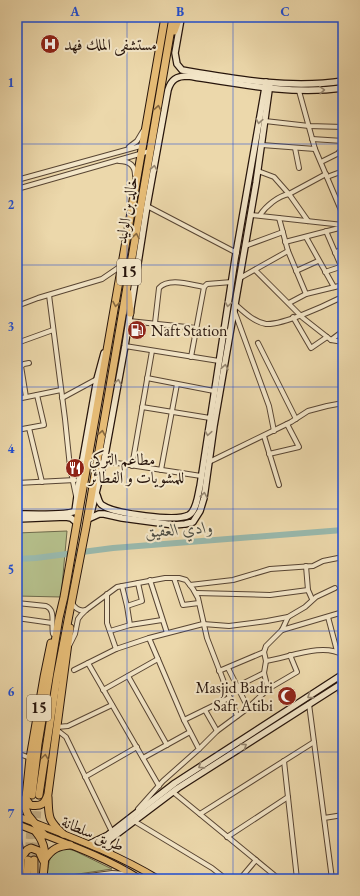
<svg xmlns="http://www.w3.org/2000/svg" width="360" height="896" font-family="'EB Garamond',Amiri,serif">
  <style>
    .green { fill: #b5bf8b; stroke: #6e6a4b }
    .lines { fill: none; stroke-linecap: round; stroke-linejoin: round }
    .river { stroke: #99b9ad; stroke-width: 6 }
    .highway-tunnel { stroke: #c4b18b; stroke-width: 7; stroke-dasharray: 7 3.5; stroke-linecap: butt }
    .street-casing { stroke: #584533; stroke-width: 6 }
    .secondary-casing { stroke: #26140b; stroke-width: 8 }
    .primary-casing { stroke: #26140b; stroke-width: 8 }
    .highway-casing { stroke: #26140b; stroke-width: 9 }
    .street { stroke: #f3e6c8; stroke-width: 4 }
    .secondary { stroke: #f3e6c8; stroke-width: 5.5 }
    .primary { stroke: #e6bc76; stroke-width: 6 }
    .highway { stroke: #e6bc76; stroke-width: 7 }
    .oneway { stroke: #978873 }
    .oneway2 { stroke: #866840 }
    .grid { fill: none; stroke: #1d4ed8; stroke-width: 1; stroke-opacity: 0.55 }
    .labels { text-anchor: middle; stroke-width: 4; stroke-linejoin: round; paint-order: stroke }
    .shield { fill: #f3e6c8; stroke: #645344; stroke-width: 1 }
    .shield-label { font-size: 15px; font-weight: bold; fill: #26140b }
    .poi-label { font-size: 16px; fill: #26140b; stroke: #f3e6c8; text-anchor: start }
    .street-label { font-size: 16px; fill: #26140b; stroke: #f3e6c8 }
    .water-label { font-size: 17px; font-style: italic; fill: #4e4e44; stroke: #f3e6c8 }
    .neatline { fill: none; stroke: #1d4ed8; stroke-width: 1.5 }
    .grid-label { font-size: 13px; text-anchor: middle; font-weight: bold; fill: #1d4ed8 }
  </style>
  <rect width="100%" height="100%" fill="#ecd8ab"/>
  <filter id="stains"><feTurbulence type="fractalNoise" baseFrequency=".005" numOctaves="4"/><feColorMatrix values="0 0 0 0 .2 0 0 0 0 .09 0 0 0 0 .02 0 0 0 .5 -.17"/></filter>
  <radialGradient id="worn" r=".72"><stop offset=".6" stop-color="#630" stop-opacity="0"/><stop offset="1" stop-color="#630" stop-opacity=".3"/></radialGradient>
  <!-- green -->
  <g class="green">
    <polygon points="67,531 61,597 17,596 17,533"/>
    <path d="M65 848 75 851 112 869 51 878 47 874C50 857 49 854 65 848Z"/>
  </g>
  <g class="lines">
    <!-- river -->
    <polyline class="river" points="17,559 36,558 113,548 343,530"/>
    <!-- highway-tunnel -->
    <g class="highway-tunnel">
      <polyline points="28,860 32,795"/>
      <polyline points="34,860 39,795"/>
    </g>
    <!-- street casing -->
    <g class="street-casing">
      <g id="street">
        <polyline points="299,91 315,149 343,215"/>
        <polyline points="265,121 309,126 343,127"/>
        <polyline points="312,139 343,141"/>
        <polyline points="262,145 315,149"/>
        <polyline points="129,147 137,141 143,131"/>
        <polyline points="295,148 299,168"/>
        <polyline points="339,152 343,157"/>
        <path d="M119 161C129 161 135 165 135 175"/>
        <polyline points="321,162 343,151"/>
        <polyline points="258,171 274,177 289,194 308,221"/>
        <polyline points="327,177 343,171"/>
        <polyline points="17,180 144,145"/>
        <polyline points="17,189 150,151"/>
        <polyline points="147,206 237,253"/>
        <polyline points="251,215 343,225"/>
        <path d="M260 215C266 206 278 196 289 194L326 174"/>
        <polyline points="279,218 288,251 306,294"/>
        <polyline points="326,231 341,266"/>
        <polyline points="306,237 334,287"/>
        <polyline points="285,242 343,227"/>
        <polyline points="245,246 283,232"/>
        <polyline points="335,253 343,248"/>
        <polyline points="255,270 303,318 331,340 343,342"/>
        <polyline points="296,271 318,261"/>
        <polyline points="325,272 343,266"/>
        <polyline points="240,278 288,251"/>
        <polyline points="49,295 65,419 70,467 76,496"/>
        <polyline points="289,303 306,294 343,285"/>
        <path d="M235 304C244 312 254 322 266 324 283 325 324 306 340 298"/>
        <polyline points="17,306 38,298 102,279 121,266"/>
        <polyline points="234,310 269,406 274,431"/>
        <polyline points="293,317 311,348 327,337"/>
        <polyline points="129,321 196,328"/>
        <path d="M155 323 159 288C169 277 191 285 204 287"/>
        <polyline points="331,340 343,331"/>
        <polyline points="17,343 53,330"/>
        <polyline points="258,343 296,419"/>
        <polyline points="125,346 219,361"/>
        <polyline points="191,357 204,287 207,284 232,282"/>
        <polyline points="147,378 214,391"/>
        <polyline points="26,397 21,366 24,364 29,363"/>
        <polyline points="62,398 97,379"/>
        <polyline points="17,399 61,390"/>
        <polyline points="142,407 210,418"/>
        <polyline points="29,428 42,482"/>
        <polyline points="17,430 44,425 37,395"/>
        <polyline points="264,436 279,485"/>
        <polyline points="269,454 299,447 287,424"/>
        <polyline points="104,461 201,476"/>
        <polyline points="209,462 291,422 308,411 327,406 343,403"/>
        <polyline points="132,466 152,351"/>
        <polyline points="161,470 177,384"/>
        <polyline points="17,483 75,480"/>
        <polyline points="306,566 308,590 312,599"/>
        <polyline points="174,578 183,605 199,603"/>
        <polyline points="150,580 167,633"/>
        <polyline points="190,585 233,580 270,569 313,566 323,561 343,557"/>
        <polyline points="122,586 127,606 130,625"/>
        <path d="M335 588 316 597 305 607 288 617 282 630 266 646 264 652 266 661C288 658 323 642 343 655"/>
        <polyline points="196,593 270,595 308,590"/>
        <polyline points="107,594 107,623 116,649 149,638 203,624 229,626 267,621 288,617"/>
        <path d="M17 603 46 606C56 610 51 623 53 634"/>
        <path d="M72 603C75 608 79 612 86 610"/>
        <polyline points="127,606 142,601 138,583"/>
        <polyline points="328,617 337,651"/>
        <polyline points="17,618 52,623"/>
        <polyline points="282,630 343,612"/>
        <polyline points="110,631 130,625 162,620"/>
        <polyline points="149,638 184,720"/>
        <polyline points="70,644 75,634 78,619 81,615 86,610 117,587 165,578 179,578 186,580 193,589 198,598 207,638 237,716"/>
        <polyline points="343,655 343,662"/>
        <polyline points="266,661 264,673 268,689"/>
        <polyline points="88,663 159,786"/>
        <polyline points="228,668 248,708"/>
        <polyline points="74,670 116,649"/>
        <polyline points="219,671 264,652"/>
        <polyline points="128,676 167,745"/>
        <polyline points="238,686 264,673"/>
        <polyline points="103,690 158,659"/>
        <polyline points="309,704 332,879"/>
        <polyline points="205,710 217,731"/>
        <polyline points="57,727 68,726 112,705"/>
        <polyline points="57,730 66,737 112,832"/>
        <polyline points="199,749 217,731 248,708 268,689 297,672 290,655"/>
        <polyline points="17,753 30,758"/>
        <polyline points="143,758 190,732"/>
        <polyline points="284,761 297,879"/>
        <polyline points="85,777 137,747"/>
        <polyline points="173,792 279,879"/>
        <polyline points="138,809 163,781 199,749 184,720 229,698"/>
        <polyline points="200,814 314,742"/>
        <polyline points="324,818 343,815"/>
        <polyline points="134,821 212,868 226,879"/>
        <polyline points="227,837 288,797"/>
        <polyline points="66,879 112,873 129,874"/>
        <polyline points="240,879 256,860"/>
      </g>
    </g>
    <!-- secondary casing -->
    <g class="secondary-casing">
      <g id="secondary">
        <path d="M181 19 175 53 177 64 182 70C235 79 289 89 343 81"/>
        <path d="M97 495C98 498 99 503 102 505 115 514 176 522 189 515 197 510 198 494 200 486L235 259 266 82"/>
        <polyline points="75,511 80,475 97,379 104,353"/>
        <path d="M91 513 104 461 125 346 147 206 168 90C171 80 176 76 188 76 239 84 291 95 343 88"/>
        <path d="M17 514C30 514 69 516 78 510"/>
        <polyline points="17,519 66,517 71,518 77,523"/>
        <polyline points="88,519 99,514 104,514 122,518 174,525 185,524 193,522 200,511 204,498 214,426 256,183 270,83"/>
        <polyline points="340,681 343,703"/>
        <polyline points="89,844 108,835 175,783 343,674"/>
        <polyline points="111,854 107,845 109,840 178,788 341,684"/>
      </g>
    </g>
    <!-- primary casing -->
    <g class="primary-casing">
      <g id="primary">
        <path d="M17 816C65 835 114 852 158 879"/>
        <path d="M17 824C59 841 102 855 140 879"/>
      </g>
    </g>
    <!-- highway casing -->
    <g class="highway-casing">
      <g id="highway">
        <polyline points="174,31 179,17"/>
        <polyline points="128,293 130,313"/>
        <polyline points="32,795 38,744 59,618 64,597 165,17"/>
        <polyline points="39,795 57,677 86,527 173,17"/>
        <path d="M48 797C49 817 47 819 63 834"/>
        <path d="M26 799 30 805C41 807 45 804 48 794L70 628"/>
        <polyline points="17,807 23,802 26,797"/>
        <path d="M36 832C49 848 44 860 43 879"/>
        <polyline points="44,835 28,815 25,807 30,758 44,677 51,643"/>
        <polyline points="17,836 21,858 20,879"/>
        <polyline points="21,858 27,850 31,848 39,851 43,860"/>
        <path d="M45 859C52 849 58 846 70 845"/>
        <polyline points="27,879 28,860"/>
        <polyline points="34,879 34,860"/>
      </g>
    </g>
    <!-- street -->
    <use href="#street" class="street"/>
    <!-- secondary -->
    <use href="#secondary" class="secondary"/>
    <!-- primary -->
    <use href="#primary" class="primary"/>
    <!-- highway -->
    <use href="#highway" class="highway"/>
  </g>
  <!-- one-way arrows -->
  <defs><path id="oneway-chevron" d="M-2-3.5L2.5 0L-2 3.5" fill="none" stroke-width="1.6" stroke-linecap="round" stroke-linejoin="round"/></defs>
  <g class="oneway">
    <use href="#oneway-chevron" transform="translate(322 90) rotate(-4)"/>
    <use href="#oneway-chevron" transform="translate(259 121) rotate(100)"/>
    <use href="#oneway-chevron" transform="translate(154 168) rotate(-80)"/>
    <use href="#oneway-chevron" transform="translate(228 304) rotate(99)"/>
    <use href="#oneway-chevron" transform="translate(225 367) rotate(-80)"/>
    <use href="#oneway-chevron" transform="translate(118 382) rotate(-80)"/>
    <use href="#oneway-chevron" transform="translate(208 433) rotate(99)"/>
    <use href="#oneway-chevron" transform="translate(204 495) rotate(-80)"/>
    <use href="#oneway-chevron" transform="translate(310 696) rotate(147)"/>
    <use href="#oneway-chevron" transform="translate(244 746) rotate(-33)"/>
    <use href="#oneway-chevron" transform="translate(201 766) rotate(147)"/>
  </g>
  <g class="oneway2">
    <use href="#oneway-chevron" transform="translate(158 108) rotate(-80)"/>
    <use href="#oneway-chevron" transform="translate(136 236) rotate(-80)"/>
    <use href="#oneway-chevron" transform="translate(116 304) rotate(100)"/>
    <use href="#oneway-chevron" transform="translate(102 433) rotate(-80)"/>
    <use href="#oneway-chevron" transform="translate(45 757) rotate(-82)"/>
  </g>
  <!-- grid -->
  <path class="grid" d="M127 17V879M233 17V879M17 144H343M17 265H343M17 387H343M17 509H343M17 631H343M17 752H343"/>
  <!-- icons -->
  <defs>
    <g id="hospital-disc" transform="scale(1)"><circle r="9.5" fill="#8f2418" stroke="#f3e6c8"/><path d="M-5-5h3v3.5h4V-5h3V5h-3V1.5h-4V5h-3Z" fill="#fff"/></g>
    <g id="fuel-disc" transform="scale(1)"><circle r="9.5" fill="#8f2418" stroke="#f3e6c8"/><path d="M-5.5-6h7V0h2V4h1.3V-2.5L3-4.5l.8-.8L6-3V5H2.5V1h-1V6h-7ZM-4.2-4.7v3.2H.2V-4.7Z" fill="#fff"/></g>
    <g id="restaurant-disc" transform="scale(1)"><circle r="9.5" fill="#8f2418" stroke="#f3e6c8"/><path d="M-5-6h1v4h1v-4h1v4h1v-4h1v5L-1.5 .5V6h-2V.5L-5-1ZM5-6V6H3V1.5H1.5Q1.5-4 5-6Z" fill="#fff"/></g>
    <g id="mosque-disc" transform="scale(1)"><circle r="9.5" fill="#8f2418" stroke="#f3e6c8"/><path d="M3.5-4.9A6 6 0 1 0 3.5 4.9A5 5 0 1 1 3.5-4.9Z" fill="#fff"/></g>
  </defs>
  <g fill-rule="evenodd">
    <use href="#hospital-disc" x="50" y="44"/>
    <use href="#fuel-disc" x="137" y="330"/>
    <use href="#restaurant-disc" x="75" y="468"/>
    <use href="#mosque-disc" x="287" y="696"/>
  </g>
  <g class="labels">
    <!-- shield labels -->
    <g class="shield">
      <rect x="117" y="259" width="24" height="26" rx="3"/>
      <rect x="27" y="695" width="24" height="26" rx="3"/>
    </g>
    <g class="shield-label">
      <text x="129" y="277">15</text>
      <text x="39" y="713">15</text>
    </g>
    <!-- poi labels -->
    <g class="poi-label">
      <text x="64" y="50">مستشفى الملك فهد</text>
      <text x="151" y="336">Naft Station</text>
      <text x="89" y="465">مطاعم التركي<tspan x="89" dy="18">للمشويات و الفطائر</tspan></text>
      <text x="273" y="693" text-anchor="end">Masjid Badri<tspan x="273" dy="18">Safr Atibi</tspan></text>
    </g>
    <!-- street labels -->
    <g class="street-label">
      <text transform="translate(126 210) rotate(-80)" y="6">خالد بن الوليد</text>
      <text transform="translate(93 833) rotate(23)" y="6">طريق سلطانة</text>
    </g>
    <!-- water labels -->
    <g class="water-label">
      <text transform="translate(179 529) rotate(-4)" y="6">وادي العقيق</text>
    </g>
  </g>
  <!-- margin -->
  <rect width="360" height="896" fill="none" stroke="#ecd8ab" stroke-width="44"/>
  <rect x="22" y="22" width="316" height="852" class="neatline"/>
  <g class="grid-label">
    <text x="75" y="16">A</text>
    <text x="180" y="16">B</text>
    <text x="285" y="16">C</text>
    <text x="11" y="87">1</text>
    <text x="11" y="209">2</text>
    <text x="11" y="331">3</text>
    <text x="11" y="453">4</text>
    <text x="11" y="574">5</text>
    <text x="11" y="696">6</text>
    <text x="11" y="818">7</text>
  </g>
  <rect width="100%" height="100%" filter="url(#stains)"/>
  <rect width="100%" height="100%" fill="url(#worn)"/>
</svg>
